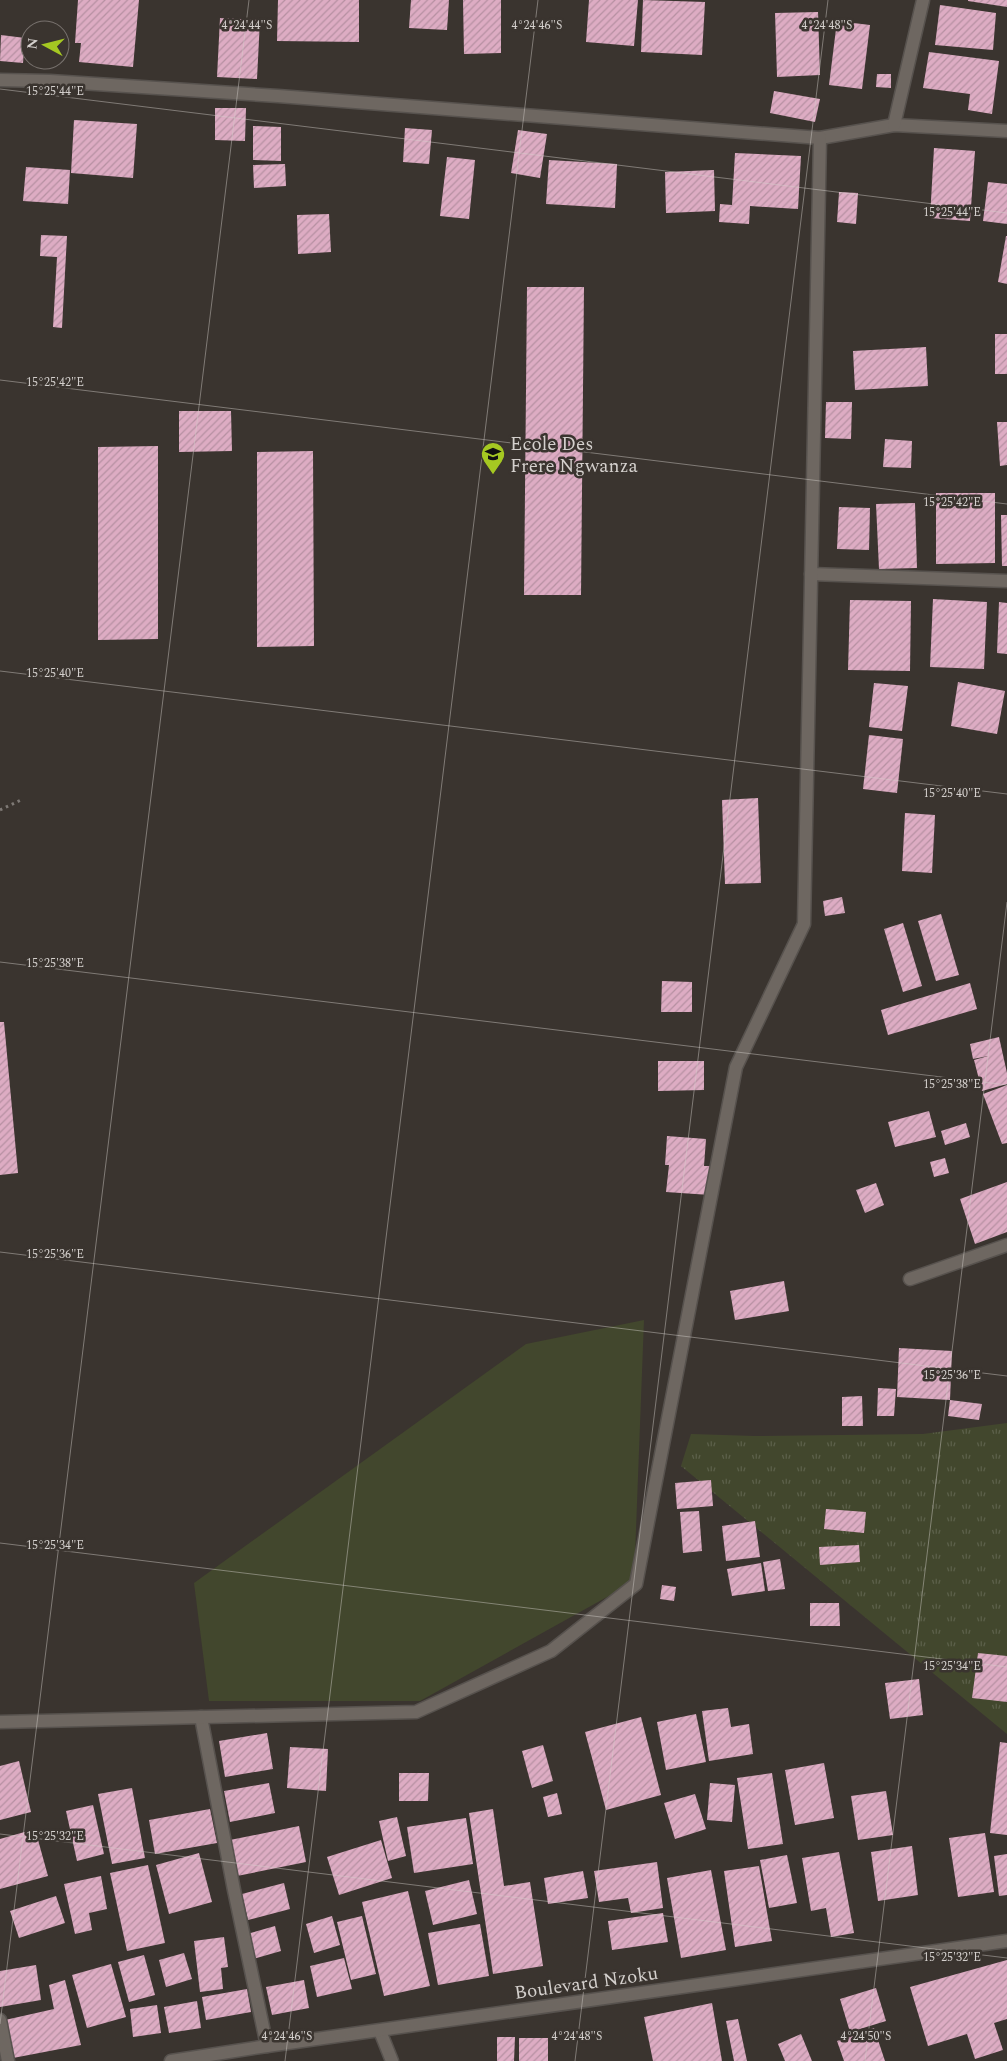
<svg xmlns="http://www.w3.org/2000/svg" width="1007" height="2061" font-family="Spectral,serif">
  <style>
    .grass { fill: url(#grass-tufts) }
    .garden { fill: #42472d }
    .building { fill: url(#building-hatch) }
    .lines { fill: none; stroke-linecap: round; stroke-linejoin: round }
    .minor-casing { stroke: #57524e; stroke-width: 15 }
    .path { stroke: #7e7975; stroke-width: 3; stroke-dasharray: 2.5 4; stroke-linecap: butt }
    .minor { stroke: #6e6761; stroke-width: 12 }
    .ticks { fill: none; stroke: #d4d0cd; stroke-width: 1; stroke-opacity: 0.45 }
    .labels { text-anchor: middle; stroke-width: 5; stroke-linejoin: round; paint-order: stroke }
    .poi-label { font-size: 19px; fill: #d4d0cd; stroke: #3a342f; text-anchor: start }
    .street-label { font-size: 19px; fill: #d4d0cd; stroke: #3a342f }
    .ticks-label { font-size: 12px; text-anchor: middle; fill: #d4d0cd; stroke: #3a342f; stroke-width: 5; stroke-linejoin: round; paint-order: stroke }
  </style>
  <defs>
    <pattern id="grass-tufts" width="24" height="20" patternUnits="userSpaceOnUse" patternTransform="scale(1.25)"><rect width="24" height="20" fill="#42472d"/><path d="M3 7l-1-3M5 7V3M7 7l1-3M15 17l-1-3M17 17v-4M19 17l1-3" fill="none" stroke="#5c604a"/></pattern>
    <pattern id="building-hatch" width="6" height="6" patternUnits="userSpaceOnUse" patternTransform="scale(1.25)"><rect width="6" height="6" fill="#ddacc3"/><path d="M-1 1l2-2M0 6l6-6M5 7l2-2" fill="none" stroke="#b690a2"/></pattern>
  </defs>
  <rect width="100%" height="100%" fill="#3a342f"/>
  <!-- grass -->
  <polygon class="grass" points="1007,1423 1007,1734 681,1466 691,1434 754,1436 923,1434"/>
  <!-- garden -->
  <polygon class="garden" points="644,1320 634,1582 420,1701 209,1701 194,1583 526,1344"/>
  <!-- building -->
  <g class="building">
    <polygon points="78,0 139,0 133,67 79,62 81,43 75,43"/>
    <polygon points="278,0 359,0 359,42 277,41"/>
    <polygon points="411,0 449,0 447,30 409,28"/>
    <polygon points="463,0 501,0 501,53 464,54"/>
    <polygon points="589,0 638,0 634,46 586,42"/>
    <polygon points="643,0 705,2 702,55 641,52"/>
    <polygon points="968,0 1007,0 1007,7 968,1"/>
    <polygon points="940,5 996,13 993,50 935,45"/>
    <polygon points="818,12 820,75 777,77 775,13"/>
    <polygon points="220,18 260,20 257,79 217,77"/>
    <polygon points="837,21 870,25 862,89 829,85"/>
    <polygon points="1,35 25,38 23,63 0,61"/>
    <polygon points="929,52 999,61 992,114 968,110 970,94 923,88"/>
    <polygon points="877,74 891,74 891,88 876,87"/>
    <polygon points="774,91 820,99 815,122 770,113"/>
    <polygon points="215,108 246,108 245,141 215,140"/>
    <polygon points="74,120 137,124 133,178 71,173"/>
    <polygon points="253,126 281,127 281,161 253,160"/>
    <polygon points="405,128 432,130 429,164 403,162"/>
    <polygon points="518,130 547,134 540,178 511,173"/>
    <polygon points="934,148 975,151 970,221 930,218"/>
    <polygon points="735,153 801,156 798,209 750,206 749,224 719,222 720,204 732,205"/>
    <polygon points="447,157 475,160 469,219 440,216"/>
    <polygon points="549,160 617,164 615,208 546,204"/>
    <polygon points="285,164 286,186 254,188 253,165"/>
    <polygon points="26,167 70,170 68,204 23,201"/>
    <polygon points="714,170 715,211 666,213 665,172"/>
    <polygon points="988,182 1007,184 1007,224 983,221"/>
    <polygon points="839,192 858,193 856,224 837,222"/>
    <polygon points="329,214 331,252 298,254 297,215"/>
    <polygon points="41,235 67,236 62,328 53,327 57,257 40,256"/>
    <polygon points="1006,236 1007,236 1007,284 998,282"/>
    <polygon points="527,287 584,287 581,595 524,595"/>
    <rect x="995" y="334" width="12" height="40"/>
    <polygon points="926,347 928,386 855,390 853,351"/>
    <polygon points="826,402 852,402 851,439 825,438"/>
    <polygon points="179,411 231,411 232,451 179,452"/>
    <polygon points="997,422 1007,422 1007,465 1000,466"/>
    <polygon points="885,439 912,441 911,468 883,467"/>
    <polygon points="158,446 158,639 98,640 98,447"/>
    <polygon points="313,451 314,646 257,647 257,452"/>
    <polygon points="936,493 995,493 995,563 936,564"/>
    <polygon points="915,503 917,568 879,569 876,504"/>
    <polygon points="839,507 870,508 869,550 837,549"/>
    <polygon points="1001,515 1007,515 1007,566 1002,566"/>
    <polygon points="933,599 987,602 984,669 930,667"/>
    <polygon points="850,600 911,601 910,671 848,670"/>
    <polygon points="999,602 1007,603 1007,654 997,653"/>
    <polygon points="958,682 1005,691 997,734 951,726"/>
    <polygon points="874,683 908,686 902,731 869,727"/>
    <polygon points="869,735 903,739 897,793 863,789"/>
    <polygon points="758,798 761,883 725,884 722,800"/>
    <polygon points="905,813 935,815 932,873 902,871"/>
    <polygon points="842,897 845,913 825,916 823,901"/>
    <polygon points="941,914 959,975 936,981 918,921"/>
    <polygon points="903,923 922,986 903,992 884,929"/>
    <polygon points="662,981 692,982 692,1012 661,1012"/>
    <polygon points="970,983 977,1009 888,1035 881,1010"/>
    <polygon points="0,1022 4,1022 18,1173 0,1175"/>
    <polygon points="999,1037 1007,1073 1007,1084 982,1091 974,1060 988,1056 973,1059 970,1044"/>
    <polygon points="658,1061 704,1061 704,1090 658,1091"/>
    <polygon points="1007,1085 1007,1143 1002,1144 983,1094"/>
    <polygon points="929,1111 936,1137 895,1147 888,1122"/>
    <polygon points="966,1123 970,1137 945,1145 941,1131"/>
    <polygon points="667,1136 706,1139 704,1166 713,1166 710,1195 666,1192 669,1165 665,1165"/>
    <polygon points="945,1158 949,1173 934,1177 930,1162"/>
    <polygon points="1007,1182 1007,1232 975,1244 960,1199"/>
    <polygon points="876,1183 884,1205 865,1213 856,1190"/>
    <polygon points="784,1281 789,1311 735,1320 730,1291"/>
    <polygon points="899,1348 952,1351 950,1400 897,1397"/>
    <polygon points="878,1388 896,1389 894,1416 877,1416"/>
    <polygon points="862,1396 863,1426 842,1426 842,1397"/>
    <polygon points="950,1400 982,1404 979,1420 948,1416"/>
    <polygon points="711,1480 713,1506 677,1509 675,1483"/>
    <polygon points="826,1509 866,1512 864,1533 824,1529"/>
    <polygon points="699,1511 702,1551 683,1553 680,1512"/>
    <polygon points="755,1521 760,1557 726,1561 722,1526"/>
    <polygon points="859,1545 860,1562 820,1565 819,1547"/>
    <polygon points="780,1559 785,1589 768,1591 763,1562"/>
    <polygon points="761,1563 765,1591 732,1596 727,1569"/>
    <polygon points="662,1585 676,1587 674,1601 660,1599"/>
    <polygon points="810,1603 839,1603 840,1626 810,1626"/>
    <polygon points="978,1653 1007,1656 1007,1702 972,1698"/>
    <polygon points="919,1679 923,1715 890,1719 885,1683"/>
    <polygon points="728,1708 731,1727 749,1724 753,1754 709,1761 702,1711"/>
    <polygon points="696,1714 706,1762 666,1770 657,1722"/>
    <polygon points="641,1717 661,1795 606,1810 585,1732"/>
    <polygon points="267,1733 273,1769 225,1777 219,1741"/>
    <polygon points="1000,1742 1007,1743 1007,1835 990,1833"/>
    <polygon points="543,1745 553,1781 532,1788 522,1751"/>
    <polygon points="290,1747 328,1749 326,1791 287,1788"/>
    <polygon points="19,1761 31,1812 0,1820 0,1766"/>
    <polygon points="824,1763 834,1818 795,1825 785,1770"/>
    <polygon points="399,1773 429,1773 428,1801 399,1801"/>
    <polygon points="772,1773 783,1844 748,1849 737,1778"/>
    <polygon points="269,1783 275,1813 230,1822 224,1791"/>
    <polygon points="710,1783 735,1785 732,1822 707,1820"/>
    <polygon points="132,1788 145,1858 112,1864 98,1794"/>
    <polygon points="886,1791 893,1835 858,1840 851,1796"/>
    <polygon points="557,1793 562,1814 548,1817 543,1797"/>
    <polygon points="695,1794 706,1829 675,1839 664,1803"/>
    <polygon points="93,1805 104,1854 77,1861 66,1811"/>
    <polygon points="210,1809 217,1843 155,1854 149,1820"/>
    <polygon points="493,1809 504,1886 530,1882 543,1966 493,1974 469,1813"/>
    <polygon points="397,1817 406,1856 388,1861 379,1821"/>
    <polygon points="466,1818 473,1864 414,1873 407,1827"/>
    <polygon points="299,1826 306,1862 237,1876 230,1840"/>
    <polygon points="35,1829 48,1876 0,1889 0,1839"/>
    <polygon points="985,1833 994,1892 958,1897 949,1838"/>
    <polygon points="381,1840 392,1878 339,1895 327,1857"/>
    <polygon points="912,1846 918,1895 878,1901 871,1852"/>
    <polygon points="839,1852 854,1933 831,1937 826,1908 811,1911 802,1858"/>
    <polygon points="199,1853 212,1902 169,1914 156,1865"/>
    <polygon points="1007,1854 1007,1895 999,1896 994,1856"/>
    <polygon points="787,1855 797,1903 769,1908 760,1860"/>
    <polygon points="657,1862 663,1908 631,1913 628,1898 599,1902 594,1871"/>
    <polygon points="148,1865 165,1943 127,1951 110,1873"/>
    <polygon points="759,1866 772,1941 735,1947 724,1871"/>
    <polygon points="711,1870 726,1950 681,1958 667,1878"/>
    <polygon points="583,1871 588,1898 548,1904 544,1878"/>
    <polygon points="101,1876 107,1909 89,1913 92,1930 75,1934 64,1884"/>
    <polygon points="469,1880 477,1914 433,1925 425,1891"/>
    <polygon points="284,1883 290,1909 248,1920 242,1894"/>
    <polygon points="408,1891 430,1986 384,1996 362,1902"/>
    <polygon points="56,1896 65,1923 19,1938 10,1911"/>
    <polygon points="663,1913 668,1942 612,1950 608,1921"/>
    <polygon points="332,1916 340,1945 314,1953 306,1924"/>
    <polygon points="362,1916 376,1974 351,1980 337,1922"/>
    <polygon points="480,1924 489,1976 438,1985 428,1933"/>
    <polygon points="275,1926 281,1951 253,1959 247,1934"/>
    <polygon points="224,1937 228,1967 221,1968 223,1989 200,1992 194,1941"/>
    <polygon points="184,1953 192,1979 166,1987 159,1960"/>
    <polygon points="144,1955 155,1995 129,2002 118,1962"/>
    <polygon points="344,1958 352,1989 317,1997 310,1966"/>
    <polygon points="1007,1960 1007,2019 994,2023 1003,2050 975,2059 967,2034 928,2046 910,1987"/>
    <polygon points="111,1964 126,2017 87,2028 72,1975"/>
    <polygon points="36,1965 41,2000 0,2007 0,1971"/>
    <polygon points="65,1980 81,2045 13,2058 5,2020 54,2009 49,1985"/>
    <polygon points="304,1980 309,2008 272,2015 266,1987"/>
    <polygon points="876,1988 886,2021 850,2032 840,1999"/>
    <polygon points="247,1989 251,2012 206,2020 202,1997"/>
    <polygon points="197,2001 201,2028 169,2033 164,2007"/>
    <polygon points="712,2003 722,2061 653,2061 644,2017"/>
    <polygon points="157,2005 161,2033 133,2037 130,2009"/>
    <polygon points="738,2019 747,2061 734,2061 726,2021"/>
    <polygon points="874,2028 885,2061 844,2061 837,2041"/>
    <polygon points="801,2034 812,2061 785,2061 778,2044"/>
    <polygon points="497,2037 515,2037 514,2061 497,2061"/>
    <rect x="519" y="2038" width="29" height="23"/>
  </g>
  <g class="lines">
    <!-- minor casing -->
    <g class="minor-casing">
      <g id="minor">
        <polyline points="0,80 50,81 278,96 820,138 894,125 1007,131"/>
        <polyline points="894,125 923,0"/>
        <polyline points="811,574 1007,581"/>
        <polyline points="910,1279 1007,1245"/>
        <polyline points="201,1717 234,1890 267,2046"/>
        <polyline points="0,1722 416,1712 551,1651 636,1584 736,1067 804,924 820,138"/>
        <polyline points="0,2020 8,2061"/>
        <polyline points="380,2031 392,2061"/>
        <polyline points="171,2061 267,2046 1007,1941"/>
      </g>
    </g>
    <!-- path -->
    <polyline class="path" points="0,810 23,799"/>
    <!-- minor -->
    <use href="#minor" class="minor"/>
  </g>
  <!-- ticks -->
  <path class="ticks" d="M0 89 1007 213M0 380 1007 504M0 671 1007 794M0 962 1007 1085M0 1252 1007 1376M0 1543 1007 1667M0 1834 1007 1958M0 2024 249 0M285 2061 538 0M575 2061 828 0M865 2061 1007 902"/>
  <!-- icons -->
  <defs>
    <g id="school-pin" transform="scale(1.25)"><path d="M0 17L-7.5 6A9.5 9.5 0 1 1 7.5 6Z" fill="#a5c822" stroke="#3a342f"/><path d="M0-5L7-2L0 1L-7-2ZM-4 1L0 2.5L4 1V4Q0 6-4 4Z" fill="#111"/></g>
  </defs>
  <g fill-rule="evenodd">
    <use href="#school-pin" x="493" y="454"/>
  </g>
  <g class="labels">
    <!-- poi labels -->
    <g class="poi-label">
      <text x="510" y="450">Ecole Des<tspan x="510" dy="22">Frere Ngwanza</tspan></text>
    </g>
    <!-- street labels -->
    <g class="street-label">
      <text transform="translate(586 1982) rotate(-8)" y="7">Boulevard Nzoku</text>
    </g>
  </g>
  <g class="ticks-label">
    <text x="247" y="29">4°24'44"S</text>
    <text x="537" y="29">4°24'46"S</text>
    <text x="827" y="29">4°24'48"S</text>
    <text x="55" y="95">15°25'44"E</text>
    <text x="952" y="216">15°25'44"E</text>
    <text x="55" y="386">15°25'42"E</text>
    <text x="952" y="506">15°25'42"E</text>
    <text x="55" y="677">15°25'40"E</text>
    <text x="952" y="797">15°25'40"E</text>
    <text x="55" y="967">15°25'38"E</text>
    <text x="952" y="1088">15°25'38"E</text>
    <text x="55" y="1258">15°25'36"E</text>
    <text x="952" y="1379">15°25'36"E</text>
    <text x="55" y="1549">15°25'34"E</text>
    <text x="952" y="1670">15°25'34"E</text>
    <text x="55" y="1840">15°25'32"E</text>
    <text x="952" y="1961">15°25'32"E</text>
    <text x="287" y="2040">4°24'46"S</text>
    <text x="577" y="2040">4°24'48"S</text>
    <text x="866" y="2040">4°24'50"S</text>
  </g>
  <!-- north arrow -->
  <g transform="translate(45 45) rotate(277)"><circle r="24" fill="#3a342f" stroke="#78726e"/>
  <path d="M0-4L9 19L0 12L-9 19Z" fill="#a5c822"/>
  <text y="-8" font-size="14" font-weight="bold" text-anchor="middle" fill="#d4d0cd">N</text>
  </g>
</svg>
